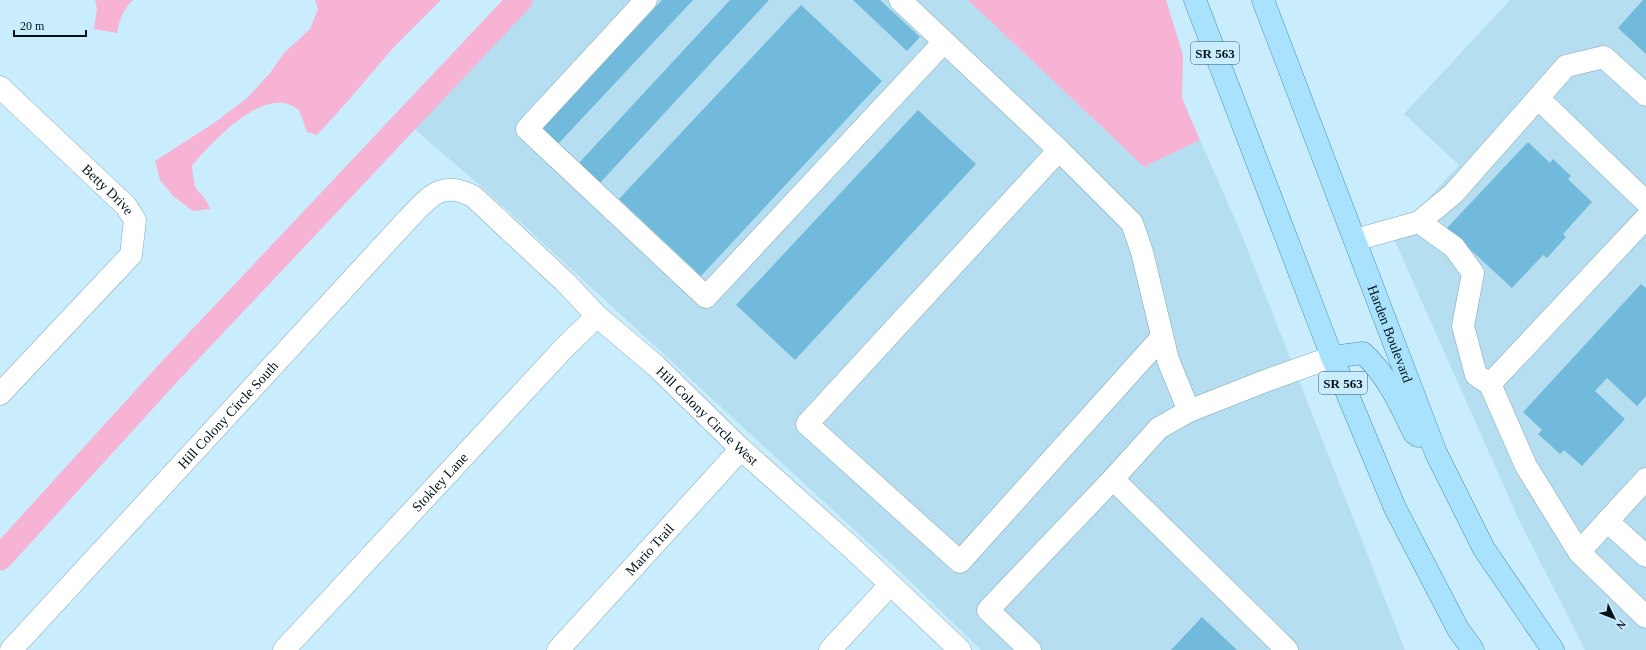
<svg xmlns="http://www.w3.org/2000/svg" width="1646" height="650" font-family="Georgia,serif">
  <style>
    .built { fill: #b5def1 }
    .water { fill: #f6b3d3 }
    .lines { fill: none; stroke-linecap: round; stroke-linejoin: round }
    .canal { stroke: #f6b3d3; stroke-width: 25 }
    .building { fill: #72badb }
    .minor-casing { stroke: #7da7bb; stroke-width: 23 }
    .major-casing { stroke: #498dab; stroke-width: 23 }
    .minor { stroke: #fff; stroke-width: 22 }
    .major { stroke: #a9e2fc; stroke-width: 22 }
    .labels { text-anchor: middle; stroke-width: 4; stroke-linejoin: round; paint-order: stroke }
    .shield { fill: #caedfe; stroke: #3f545e; stroke-width: 1 }
    .shield-label { font-size: 13px; font-weight: bold; fill: #031219 }
    .street-label { font-size: 14px; fill: #031219; stroke: #caedfe }
  </style>
  <rect width="100%" height="100%" fill="#caedfe"/>
  <!-- built -->
  <g class="built">
    <polygon points="515,0 968,0 1144,167 1200,140 1241,233 1405,650 981,650 908,579 483,188 404,120"/>
    <polygon points="1510,0 1646,0 1646,650 1585,650 1519,520 1393,237 1459,165 1404,114"/>
  </g>
  <!-- water -->
  <g class="water">
    <path d="M95 0H133C123 9 119 21 117 33L94 29 97 9Z"/>
    <path d="M315 0H441L393 48 347 102 317 135 307 132 299 110C296 108 292 105 288 104 256 94 210 144 192 166 193 173 193 180 195 186 199 195 206 196 210 209L193 211 173 196 160 180 155 161 214 123 247 98 270 73 284 53 310 29 318 9Z"/>
    <polygon points="968,0 1166,0 1183,55 1182,98 1200,140 1144,167"/>
  </g>
  <g class="lines">
    <!-- canal -->
    <polyline class="canal" points="0,558 171,370 520,0"/>
  </g>
  <!-- building -->
  <g class="building">
    <polygon points="662,0 693,0 558,144 541,129"/>
    <polygon points="730,0 769,0 599,184 578,164"/>
    <polygon points="853,0 880,0 920,37 907,51"/>
    <polygon points="1643,0 1646,0 1646,54 1618,28"/>
    <polygon points="801,5 882,81 701,276 619,199"/>
    <polygon points="918,110 976,164 795,360 736,305"/>
    <polygon points="1528,142 1550,163 1553,159 1571,176 1568,179 1592,202 1563,234 1566,237 1547,258 1543,255 1512,288 1447,228"/>
    <polygon points="1641,284 1646,288 1646,396 1637,406 1607,378 1595,391 1625,419 1582,466 1564,450 1560,454 1538,434 1542,430 1523,412"/>
    <polygon points="1202,617 1237,650 1171,650"/>
  </g>
  <g class="lines">
    <!-- minor casing -->
    <g class="minor-casing">
      <g id="minor">
        <polyline points="646,0 527,129 706,297 944,42"/>
        <polyline points="900,0 1059,150"/>
        <path id="s1" d="M0 87 126 206 135 220 131 255 0 394"/>
        <polyline points="1538,98 1566,66 1604,57 1646,95"/>
        <polyline points="1646,218 1490,384 1526,466 1579,552 1646,479"/>
        <polyline points="1419,222 1454,247 1473,273 1463,326 1476,375 1490,384"/>
        <polyline points="1355,240 1419,222 1453,194 1538,98 1646,202"/>
        <polyline points="1162,337 960,562 807,424 1059,150 1132,223 1142,252 1168,360 1189,411"/>
        <polyline points="1113,479 1159,428 1189,411 1265,381 1332,357"/>
        <polyline points="1607,521 1646,556"/>
        <polyline points="1579,552 1646,617"/>
        <path id="s2" d="M11 650 408 219C429 197 442 179 474 197L566 283 597 316 656 366 741 449 852 548 960 650"/>
        <path id="s3" d="M284 650 564 348 597 316"/>
        <path id="s4" d="M558 650 741 449"/>
        <polyline points="830,650 890,585"/>
        <polyline points="1030,650 988,610 1113,479 1287,650"/>
      </g>
    </g>
    <!-- major casing -->
    <g class="major-casing">
      <g id="major">
        <polyline points="1195,0 1332,357 1395,508 1458,629 1473,650"/>
        <path id="s5" d="M1263 0 1436 453 1484 549 1553 650"/>
        <path d="M1332 357 1363 353C1387 375 1400 404 1414 433L1418 436"/>
      </g>
    </g>
    <!-- minor -->
    <use href="#minor" class="minor"/>
    <!-- major -->
    <use href="#major" class="major"/>
  </g>
  <g class="labels">
    <!-- shield labels -->
    <g class="shield">
      <rect x="1191" y="42" width="48" height="22" rx="3"/>
      <rect x="1319" y="372" width="48" height="22" rx="3"/>
    </g>
    <g class="shield-label">
      <text x="1215" y="58">SR 563</text>
      <text x="1343" y="388">SR 563</text>
    </g>
    <!-- street labels -->
    <g class="street-label">
      <text dy="5" stroke="none"><textPath href="#s1" startOffset="149">Betty Drive</textPath></text>
      <text dy="5" stroke="none"><textPath href="#s5" startOffset="357">Harden Boulevard</textPath></text>
      <text dy="5" stroke="none"><textPath href="#s2" startOffset="320">Hill Colony Circle South</textPath></text>
      <text dy="5" stroke="none"><textPath href="#s2" startOffset="984">Hill Colony Circle West</textPath></text>
      <text dy="5" stroke="none"><textPath href="#s3" startOffset="229">Stokley Lane</textPath></text>
      <text dy="5" stroke="none"><textPath href="#s4" startOffset="136">Mario Trail</textPath></text>
    </g>
  </g>
  <!-- north arrow -->
  <g transform="translate(1614 618) rotate(133)" stroke="#caedfe" stroke-width="3" paint-order="stroke">
  <path d="M0-3L7 15L0 10L-7 15Z" fill="#031219"/>
  <text y="-6" font-size="11" font-weight="bold" text-anchor="middle" fill="#031219">N</text>
  </g>
  <!-- scale -->
  <path d="M14 30v6h72v-6" fill="none" stroke="#031219" stroke-width="2"/>
  <text x="20" y="30" font-size="12" fill="#031219" stroke="#caedfe" stroke-width="3" paint-order="stroke">20 m</text>
</svg>
